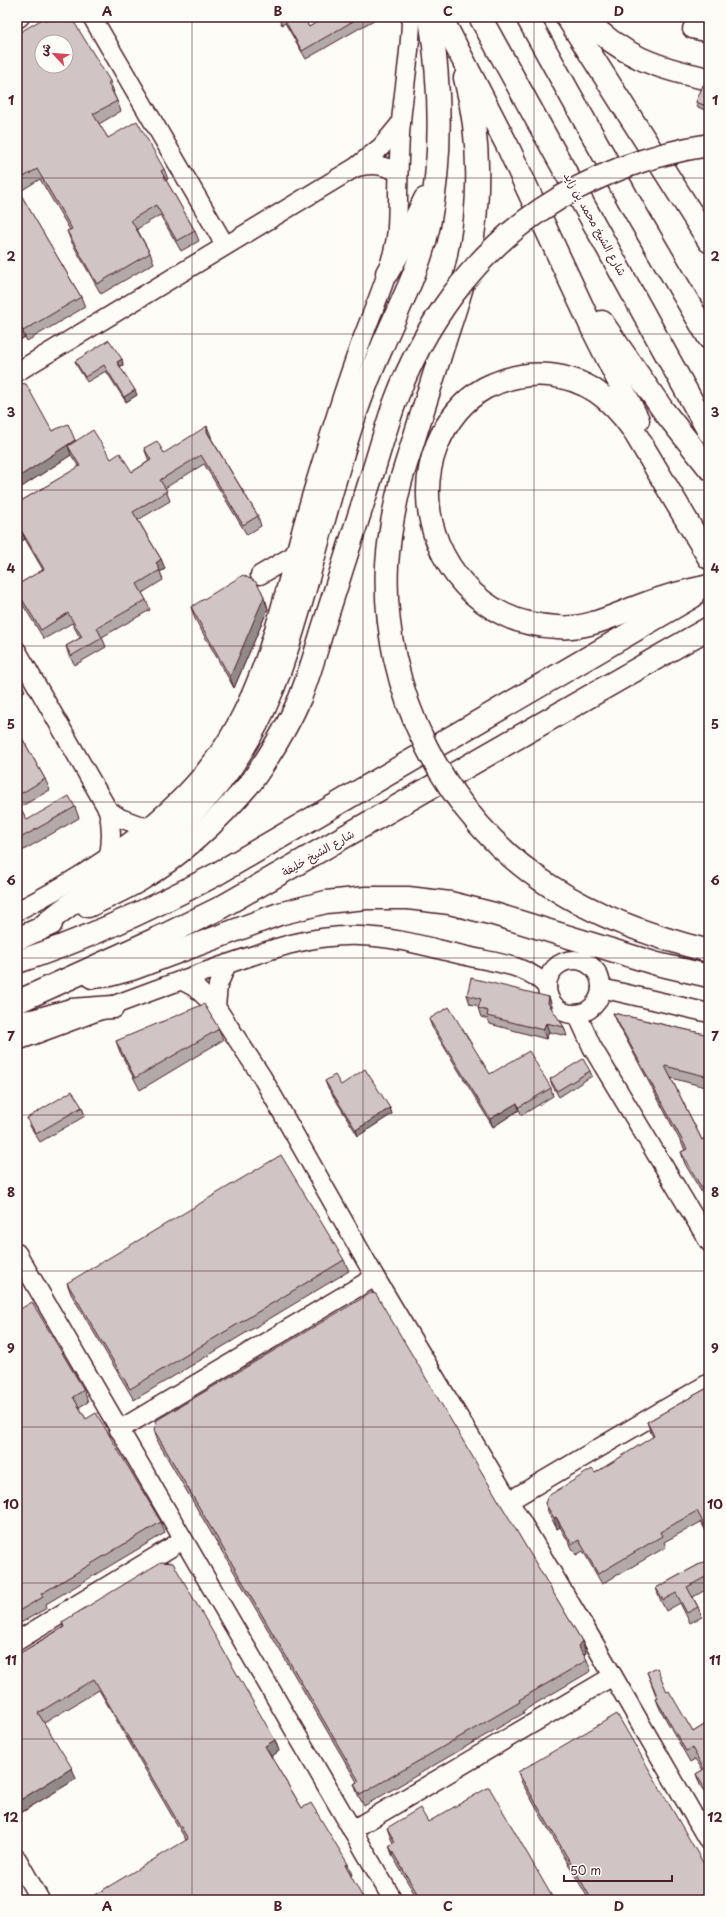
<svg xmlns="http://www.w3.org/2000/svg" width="726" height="1917" font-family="'Playpen Sans','Playpen Sans Arabic',sans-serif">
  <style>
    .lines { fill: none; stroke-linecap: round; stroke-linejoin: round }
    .minor-casing { stroke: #4a1f2b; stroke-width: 21 }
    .highway-casing { stroke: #4a1f2b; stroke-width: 25 }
    .minor { stroke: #fdfcf7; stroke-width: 18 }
    .highway { stroke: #fdfcf7; stroke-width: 22 }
    .highway-bridge-casing { stroke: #4a1f2b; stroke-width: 25; stroke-linecap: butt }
    .highway-bridge { stroke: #fdfcf7; stroke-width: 22 }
    .wall { fill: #b3a9a9; stroke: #4a1f2b }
    .shaded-wall { fill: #928a89; stroke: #4a1f2b }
    .building { fill: #d0c5c4; stroke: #4a1f2b; fill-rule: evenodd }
    .grid { fill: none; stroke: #4a1f2b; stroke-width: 1; stroke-opacity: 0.55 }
    .labels { text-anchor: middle; stroke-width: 3.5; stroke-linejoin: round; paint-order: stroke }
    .street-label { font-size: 11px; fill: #4a1f2b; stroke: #fdfcf7 }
    .neatline { fill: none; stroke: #4a1f2b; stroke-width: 1.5 }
    .grid-label { font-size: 13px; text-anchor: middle; font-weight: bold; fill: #4a1f2b }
  </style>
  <rect width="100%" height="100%" fill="#fdfcf7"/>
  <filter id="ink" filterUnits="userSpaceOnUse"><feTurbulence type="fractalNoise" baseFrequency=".025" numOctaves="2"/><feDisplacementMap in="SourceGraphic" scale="8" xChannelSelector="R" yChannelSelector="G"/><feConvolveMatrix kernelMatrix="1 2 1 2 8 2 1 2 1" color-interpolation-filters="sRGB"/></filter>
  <g filter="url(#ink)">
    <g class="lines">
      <!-- minor casing -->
      <g class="minor-casing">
        <g id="minor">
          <polyline points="92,17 225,245"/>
          <polyline points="17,19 20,17"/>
          <polyline points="692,29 709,33"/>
          <path d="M357 167C372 163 384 165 398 172"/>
          <polyline points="17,372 356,167 381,147 401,123"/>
          <polyline points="260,575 294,555"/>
          <path d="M17 651 108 810C112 826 112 839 109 855"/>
          <polyline points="108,810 120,818 147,828"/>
          <path d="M17 911C93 872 177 817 224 745 270 673 284 588 308 507 324 453 340 399 360 345 372 312 388 278 395 243 398 230 397 216 398 202 398 180 399 157 400 135 402 97 411 55 411 17"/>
          <circle cx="574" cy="987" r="27"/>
          <polyline points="181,980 196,988 216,1007 262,1077 375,1277 594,1643 709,1842"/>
          <polyline points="601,988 709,1013"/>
          <polyline points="216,1007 218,985 227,964"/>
          <polyline points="577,1014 592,1047 709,1242"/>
          <path d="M17 1041C84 1017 149 991 216 968 263 952 309 934 360 936 397 937 431 948 467 956 494 963 528 964 547 987"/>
          <polyline points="17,1253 393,1900"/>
          <polyline points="119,1430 375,1277"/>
          <polyline points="509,1501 709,1383"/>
          <polyline points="17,1641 183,1540"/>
          <polyline points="352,1830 613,1676"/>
          <polyline points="17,1859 40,1900"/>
        </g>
      </g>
      <!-- highway casing -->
      <g class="highway-casing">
        <g id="highway">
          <polyline points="441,17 507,145 593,330 638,420"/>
          <polyline points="480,17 709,432"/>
          <polyline points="527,17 637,215 709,338"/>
          <polyline points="567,17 709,241"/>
          <path d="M583 17C622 56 656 68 709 79"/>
          <polyline points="387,273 402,247 425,199"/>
          <polyline points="602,322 663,410 709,468"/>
          <path d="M401 480C414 439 427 397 440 356 449 326 460 298 467 268 481 208 481 139 465 78"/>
          <path d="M709 558 632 428C610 398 587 379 549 375 527 373 505 378 485 388 462 401 447 421 437 445 411 510 443 585 505 615 521 623 539 626 557 627 586 630 612 616 639 606 662 597 685 591 709 586"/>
          <path d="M88 906C105 898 123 890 140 880 183 854 219 820 252 781"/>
          <path d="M39 930C69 902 104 883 137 859 167 838 198 810 221 781 266 722 283 666 303 596 320 536 335 474 355 415 363 392 372 369 382 347 399 306 420 269 429 225 443 155 441 87 430 17"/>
          <polyline points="17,939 51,924"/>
          <path d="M17 962C86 940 151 909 215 875L692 597"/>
          <polyline points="92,977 110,975 132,969 279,914 326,902 366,898 408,898 450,903 494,914 657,964 709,976"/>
          <polyline points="17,1002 167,934 218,909 709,628"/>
          <polyline points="17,1023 36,1020 71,1010 113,1007"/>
        </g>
      </g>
      <!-- minor -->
      <use href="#minor" class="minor"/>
      <!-- highway -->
      <use href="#highway" class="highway"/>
      <!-- highway-bridge casing -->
      <g class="highway-bridge-casing">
        <g id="highway-bridge">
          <path d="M401 480C394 508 389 536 387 565 381 690 444 818 550 886 599 918 653 937 709 951"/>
          <path d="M252 781C270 755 287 728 300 698 310 673 317 647 325 622 340 574 356 526 371 478 379 453 386 427 395 402 423 326 473 255 542 209 591 176 650 154 709 145"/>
        </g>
      </g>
      <!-- highway-bridge -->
      <use href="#highway-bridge" class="highway-bridge"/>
    </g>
    <!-- wall -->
    <g class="wall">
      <polygon points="277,17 303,17 309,27 326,17 379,17 306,59 285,23 282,25"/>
      <polygon points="46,21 110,81 114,92 113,92 117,101 121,111 99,124 108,138 164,169 168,179 166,180 195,231 199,241 181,251 160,215 137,229 150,253 154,263 101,294 71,241 67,231 70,230 40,179 19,192 81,297 85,307 27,341 25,337 17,342 17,34"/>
      <polygon points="709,87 709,112 698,107 696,102"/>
      <polygon points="122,359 123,365 120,367 137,395 126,402 106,371 87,382 77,366 75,361"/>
      <polygon points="17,384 52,431 76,441 111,459 132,472 149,461 144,448 164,453 211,436 211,438 258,516 261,526 247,535 204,464 165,488 170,501 138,520 161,559 165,569 160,572 163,580 142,593 146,600 150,610 102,637 106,647 75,665 69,656 66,646 80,638 72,623 44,639 18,597 17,594 17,585 43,570 25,539 17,544 21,501 79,467 71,455 17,490"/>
      <polygon points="266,601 268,609 234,688 195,619 191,607"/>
      <polygon points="17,674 20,680 25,691 17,696"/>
      <polygon points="17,729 45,779 50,790 20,807 27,820 75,807 79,818 17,854"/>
      <polygon points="467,995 549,997 552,1006 551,1009 564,1027 567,1036 549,1032 546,1039 490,1024 488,1019 481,1017 478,1008 479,1006 470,1004"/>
      <polygon points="613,1013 709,1035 709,1088 671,1078 702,1140 709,1136 709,1205 685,1164 681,1152 685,1150 618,1024"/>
      <polygon points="429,1019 490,1074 551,1088 553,1096 522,1115 519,1110 493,1127 432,1027"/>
      <polygon points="219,1029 223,1040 140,1090 120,1052 116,1041"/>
      <polygon points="590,1071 592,1076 559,1097 552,1085 550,1079"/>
      <polygon points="325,1081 341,1085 390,1108 392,1114 358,1136 327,1086"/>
      <polygon points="82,1107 85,1116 40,1142 30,1126 27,1118"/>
      <polygon points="344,1260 349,1271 134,1400 71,1294 67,1283"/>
      <polygon points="17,1311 84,1390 88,1402 79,1407 86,1419 161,1522 165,1533 46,1604 47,1608 17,1625"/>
      <polygon points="709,1387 709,1537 701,1522 664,1542 666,1547 602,1584 583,1551 576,1555 560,1527 557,1529 549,1514 545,1503 595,1473 653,1437 651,1433 647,1422"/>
      <polygon points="154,1430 582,1641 586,1653 584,1655 587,1660 591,1671 523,1711 524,1713 364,1806 358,1795 354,1784 357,1782 158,1442"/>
      <polygon points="709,1559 709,1588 693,1597 698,1607 702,1617 690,1623 680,1603 666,1611 660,1599 656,1588"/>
      <polygon points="62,1622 275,1740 279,1751 271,1757 282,1775 302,1808 352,1875 351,1876 186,1840 99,1690 44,1723 76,1779 19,1814 17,1811 17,1655 63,1627"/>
      <polygon points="647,1672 667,1692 693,1732 709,1722 709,1800 700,1785 696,1774 703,1770 695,1759 690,1762 660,1709 656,1699 657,1698"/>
      <polygon points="518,1772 709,1900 589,1900 522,1783"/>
      <polygon points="428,1822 554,1900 418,1900 393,1857 389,1846 393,1843 391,1839 387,1828"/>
    </g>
    <!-- shaded-wall -->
    <g class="shaded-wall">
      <polygon points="21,327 25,337 17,342 17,330"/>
      <polygon points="122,359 123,365 119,367 117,362"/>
      <polygon points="135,390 137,395 126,402 124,397"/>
      <polygon points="207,426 211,436 211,441 207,432"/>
      <polygon points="75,440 79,450 68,446 71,455 17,490 17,478"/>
      <polygon points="21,530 25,539 17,544 17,532"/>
      <polygon points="161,559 165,569 160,572 156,563"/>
      <polygon points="261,590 268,609 234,688 230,677"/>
      <polygon points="549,997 552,1006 551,1012 548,1003"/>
      <polygon points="546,1023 549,1032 546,1039 543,1030"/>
      <polygon points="517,1103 519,1110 493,1127 490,1119"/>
      <polygon points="390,1108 392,1114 358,1136 356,1130"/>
      <polygon points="556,1517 560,1527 557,1529 554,1518"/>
      <polygon points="582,1641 586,1653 582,1657 578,1646"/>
      <polygon points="275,1740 279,1751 269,1758 265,1746"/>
      <polygon points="72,1768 76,1779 19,1814 17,1809 17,1802"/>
      <polygon points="348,1864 352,1875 349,1877 345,1865"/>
    </g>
    <!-- building -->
    <g class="building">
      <path d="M52 17H71L110 81 108 83 117 101 93 114 108 138 137 121 164 169 161 171 195 231 177 241 156 205 131 220 150 253 97 284 67 231 72 229 37 169 17 181V34L44 18 46 21ZM42 42H66V66H42Z"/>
      <polygon points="283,17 303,17 309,27 326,17 360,17 302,51"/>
      <polygon points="703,85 709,87 709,107 696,102"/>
      <polygon points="17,188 81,297 23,331 21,327 17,330"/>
      <polygon points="109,340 122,359 117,362 135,390 124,397 104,365 85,377 75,361"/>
      <polygon points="19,383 26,384 52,431 68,424 75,440 17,478 17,384"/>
      <polygon points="207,426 207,432 258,516 243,525 201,455 160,480 167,491 133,512 161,559 156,563 160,570 137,584 146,600 97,628 102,638 71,656 66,646 82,637 68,613 41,630 17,591 17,585 44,569 21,530 17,532 17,494 21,501 80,466 68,446 93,430 111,459 120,453 132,472 151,460 144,448 157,441 164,453"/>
      <polygon points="243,575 256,582 261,590 264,597 230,677 191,607"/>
      <polygon points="17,674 20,680 17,682"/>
      <polygon points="17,729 45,779 17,796"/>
      <polygon points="69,796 75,807 17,840 17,802 27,820"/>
      <polygon points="471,978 549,997 548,1003 564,1027 546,1023 543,1030 487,1016 488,1011 478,1008 481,999 467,995"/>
      <polygon points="204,1004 219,1029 135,1078 116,1041"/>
      <polygon points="449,1007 490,1074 529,1051 551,1088 519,1107 517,1103 490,1119 429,1019"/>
      <polygon points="613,1013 709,1035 709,1077 665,1066 702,1140 709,1136 709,1201 681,1152 687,1149"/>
      <polygon points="583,1059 590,1071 557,1091 550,1079"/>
      <polygon points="365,1069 390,1108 356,1130 325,1081 335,1075 341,1085"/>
      <polygon points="72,1091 82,1107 36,1134 27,1118"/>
      <polygon points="281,1155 344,1260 130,1389 67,1283"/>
      <polygon points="371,1293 376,1294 582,1641 578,1646 587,1660 519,1700 520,1702 360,1795 354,1784 359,1781 154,1430 157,1420"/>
      <polygon points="32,1302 84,1390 73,1397 86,1419 96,1413 161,1522 41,1594 43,1597 17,1612 17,1311"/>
      <polygon points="709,1387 709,1534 697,1511 660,1532 662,1536 598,1574 579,1540 572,1544 556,1517 554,1518 545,1503 548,1496 592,1469 595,1473 654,1436 647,1422"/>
      <polygon points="709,1559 709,1575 687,1587 698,1607 687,1613 676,1593 663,1600 656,1588"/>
      <polygon points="161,1562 173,1563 275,1740 265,1746 282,1775 302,1808 311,1803 348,1864 345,1865 364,1900 86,1900 188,1839 94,1679 38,1713 72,1768 17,1802 17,1655 64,1627 62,1622"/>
      <polygon points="657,1668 667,1692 669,1691 693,1732 709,1722 709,1796 696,1774 704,1769 692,1748 686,1751 656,1699 658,1698 647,1672"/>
      <polygon points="617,1714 709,1873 709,1900 592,1900 518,1772"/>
      <polygon points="489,1787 554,1900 421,1900 389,1846 395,1842 387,1828 420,1808 428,1822"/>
    </g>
  </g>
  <!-- grid -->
  <path class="grid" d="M192 17V1900M363 17V1900M534 17V1900M17 178H709M17 334H709M17 490H709M17 646H709M17 802H709M17 958H709M17 1115H709M17 1271H709M17 1427H709M17 1583H709M17 1739H709"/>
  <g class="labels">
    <!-- street labels -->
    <g class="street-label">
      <text transform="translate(595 224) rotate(61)" y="4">شارع الشيخ محمد بن زايد</text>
      <text transform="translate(318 853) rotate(-30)" y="4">شارع الشيخ خليفة</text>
    </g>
  </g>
  <!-- margin -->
  <rect width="726" height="1917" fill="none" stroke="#fdfcf7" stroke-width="44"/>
  <!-- north arrow -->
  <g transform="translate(54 54) rotate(296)"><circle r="19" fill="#fdfcf7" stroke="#b5a4a5"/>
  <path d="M0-3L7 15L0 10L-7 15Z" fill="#d1495b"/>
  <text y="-6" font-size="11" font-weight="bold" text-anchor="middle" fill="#4a1f2b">ش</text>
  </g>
  <!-- scale -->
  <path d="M564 1875v6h108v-6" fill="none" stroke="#4a1f2b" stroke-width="2"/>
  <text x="570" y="1875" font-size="12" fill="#4a1f2b" stroke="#fdfcf7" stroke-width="3" paint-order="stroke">50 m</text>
  <rect x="22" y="22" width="682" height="1873" class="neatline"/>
  <g class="grid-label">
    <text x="107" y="16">A</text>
    <text x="278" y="16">B</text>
    <text x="448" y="16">C</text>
    <text x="619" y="16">D</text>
    <text x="11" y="105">1</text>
    <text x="715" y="105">1</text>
    <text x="11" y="261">2</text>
    <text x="715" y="261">2</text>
    <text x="11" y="417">3</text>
    <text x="715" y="417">3</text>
    <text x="11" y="573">4</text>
    <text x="715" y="573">4</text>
    <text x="11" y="729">5</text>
    <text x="715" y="729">5</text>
    <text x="11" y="885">6</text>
    <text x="715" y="885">6</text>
    <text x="11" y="1041">7</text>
    <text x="715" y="1041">7</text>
    <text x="11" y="1197">8</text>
    <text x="715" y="1197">8</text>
    <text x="11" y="1353">9</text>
    <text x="715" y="1353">9</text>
    <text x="11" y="1509">10</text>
    <text x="715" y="1509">10</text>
    <text x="11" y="1665">11</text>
    <text x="715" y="1665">11</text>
    <text x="11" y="1822">12</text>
    <text x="715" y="1822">12</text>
    <text x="107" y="1911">A</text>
    <text x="278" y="1911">B</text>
    <text x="448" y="1911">C</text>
    <text x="619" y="1911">D</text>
  </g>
</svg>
